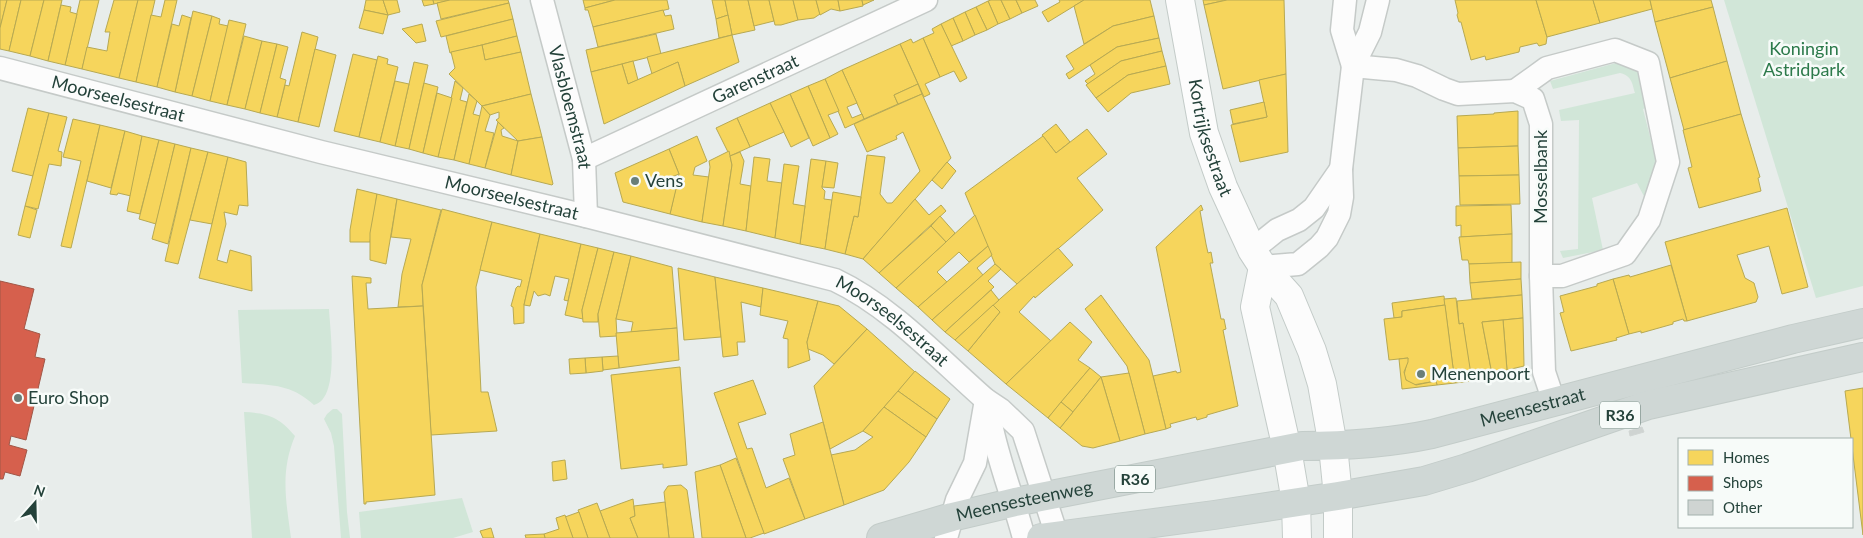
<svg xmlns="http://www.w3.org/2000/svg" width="1863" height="538" font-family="Lato,sans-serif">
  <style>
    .green { fill: #d1e6d8 }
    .homes { fill: #f6d55c; stroke: #b7a952 }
    .shops { fill: #d6604d; stroke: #a15747 }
    .building { fill: #cfd4d2; stroke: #d1d6d4 }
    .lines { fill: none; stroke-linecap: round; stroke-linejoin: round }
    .street-casing { stroke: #c5cac8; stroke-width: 25 }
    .secondary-casing { stroke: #c3cbc8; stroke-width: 30 }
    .primary-casing { stroke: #c3ccc9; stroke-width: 30 }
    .street { stroke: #fcfcfc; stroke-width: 22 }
    .secondary { stroke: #fcfcfc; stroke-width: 28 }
    .primary { stroke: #cfd7d5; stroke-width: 28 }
    .poi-dot { fill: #697e78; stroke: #f7fbf9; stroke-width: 2 }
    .labels { text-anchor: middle; stroke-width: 5; stroke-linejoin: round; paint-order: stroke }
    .shield { fill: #f7fbf9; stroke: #637a73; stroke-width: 1 }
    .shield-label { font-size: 16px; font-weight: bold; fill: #24423a }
    .park-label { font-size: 18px; fill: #2d7a4b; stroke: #f7fbf9 }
    .street-label { font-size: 18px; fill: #24423a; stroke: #f7fbf9 }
    .poi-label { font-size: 18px; fill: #24423a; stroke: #f7fbf9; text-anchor: start }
  </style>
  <rect width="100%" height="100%" fill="#e8edeb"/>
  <!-- green -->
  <g class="green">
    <polygon points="1724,0 1863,0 1863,286 1816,298"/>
    <path d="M1626 62 1641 73 1650 106 1643 109 1660 176 1646 200 1637 183 1592 198 1603 250 1563 258 1560 251 1578 249 1579 120 1561 121 1559 110 1635 93C1632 83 1632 76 1620 73L1553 89 1550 81 1616 63Z"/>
    <path d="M329 309C330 330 340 399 314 405 291 384 272 385 242 383L238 310Z"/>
    <polygon points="333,409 337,409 342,414 347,512 350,538 341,538 334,446 331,433 324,419 327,414"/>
    <path d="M244 412C268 413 279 417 295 436 280 472 286 500 291 538H252Z"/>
    <polygon points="462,498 473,532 453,538 361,538 359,512"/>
  </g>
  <!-- homes -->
  <g class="homes">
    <polygon points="0,0 7,0 0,28"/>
    <polygon points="7,0 21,0 9,51 0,49 0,28"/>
    <polygon points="21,0 44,0 30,56 9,51"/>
    <polygon points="44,0 62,0 48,61 30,56"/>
    <polygon points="80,0 99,0 82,69 65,65"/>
    <polygon points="114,0 138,0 119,78 82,69 87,47 107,51 110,32 105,32"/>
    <polygon points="138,0 155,0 136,82 119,78"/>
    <polygon points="165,0 177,0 157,87 136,82 151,15 161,17"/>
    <polygon points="366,0 383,0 388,15 364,10"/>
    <polygon points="383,0 397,0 400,12 388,15"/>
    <polygon points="422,0 433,0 434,4 424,6"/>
    <polygon points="433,0 450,0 434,4"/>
    <polygon points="450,0 508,0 509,3 441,19 437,3"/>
    <polygon points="583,0 615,0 585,8"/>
    <polygon points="615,0 667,0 669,9 593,27 588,10 585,10 585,8"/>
    <polygon points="712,0 725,0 728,15 716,19"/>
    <polygon points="725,0 748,0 755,30 732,35"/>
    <polygon points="748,0 769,0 774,21 754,26"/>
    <polygon points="769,0 793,0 798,20 781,25 775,25"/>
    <polygon points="793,0 816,0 820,14 814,18 798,20"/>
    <polygon points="816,0 838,0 840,11 831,9 820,15"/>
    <polygon points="838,0 862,0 863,6 840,11"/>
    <polygon points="862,0 874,0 863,5"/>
    <polygon points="991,0 1001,0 1010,19 998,24 988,1"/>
    <polygon points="1001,0 1016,0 1022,13 1010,19"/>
    <polygon points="1016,0 1035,0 1038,6 1022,13"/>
    <polygon points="1059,0 1084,0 1048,22 1042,12 1060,2"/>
    <polygon points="1084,0 1150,0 1154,16 1113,26 1084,44 1074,6"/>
    <polygon points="1203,0 1227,0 1204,5"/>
    <polygon points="1227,0 1284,0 1286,74 1223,89 1204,5"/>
    <polygon points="1455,0 1536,0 1547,37 1546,44 1539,46 1537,43 1520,47 1519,52 1486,60 1485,56 1471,60 1461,22 1459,22 1457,15 1458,13"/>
    <polygon points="1536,0 1593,0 1600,23 1547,37"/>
    <polygon points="1593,0 1650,0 1652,9 1600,23"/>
    <polygon points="1650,0 1711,0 1713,7 1655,22"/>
    <polygon points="988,1 998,24 987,30 976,7"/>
    <polygon points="509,3 513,19 441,37 436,21"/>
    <polygon points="61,5 71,7 70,12 77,14 65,65 48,61"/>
    <polygon points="976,7 987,30 975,35 965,12"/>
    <polygon points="1713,7 1727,61 1670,78 1655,22"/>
    <polygon points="364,10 388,15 383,34 359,28"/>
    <polygon points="663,10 665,16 671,15 674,29 598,47 593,27"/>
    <polygon points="193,11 212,16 192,96 175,92"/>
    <polygon points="965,12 975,35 963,41 953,18"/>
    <polygon points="182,15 191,18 175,92 157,87 172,24 179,26"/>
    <polygon points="728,15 732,35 719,38 716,19"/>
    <polygon points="212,16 220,19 219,24 228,26 210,101 192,96"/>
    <polygon points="1154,16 1159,38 1117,47 1069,79 1066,74 1074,69 1066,56 1113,26"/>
    <polygon points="953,18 963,41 951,46 941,24"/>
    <polygon points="513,19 517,36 450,53 446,36"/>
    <polygon points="229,20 246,24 227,105 210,101"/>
    <polygon points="422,24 426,41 416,43 402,29"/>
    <polygon points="941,24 967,78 960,82 954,71 940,77 923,38 934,33 932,29"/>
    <polygon points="302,32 318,37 298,122 277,117 285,85 289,86"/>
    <polygon points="656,34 661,54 591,72 586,50"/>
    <polygon points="732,35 739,62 685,86 678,62 652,74 647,57"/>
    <polygon points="244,36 262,41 245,109 227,105"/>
    <polygon points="517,36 521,52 485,60 482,45"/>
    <polygon points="923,38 940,77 925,84 930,94 924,97 900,44 911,39 913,43"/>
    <polygon points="1159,38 1162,51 1121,61 1088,84 1085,81 1095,74 1090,65 1117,47"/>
    <polygon points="262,41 277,44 260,113 245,109"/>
    <polygon points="277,44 288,47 280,78 286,80 277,117 260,113"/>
    <polygon points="900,44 918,84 894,95 898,104 864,119 842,70"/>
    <polygon points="482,45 485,60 521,52 531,94 482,106 449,74 455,68 451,52"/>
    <polygon points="315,49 336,55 319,127 298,122"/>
    <polygon points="1162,51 1166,66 1128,75 1096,98 1086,85 1121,61"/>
    <polygon points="353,54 377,60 359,137 334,131"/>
    <polygon points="378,56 388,59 387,64 398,67 380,142 359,137"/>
    <polygon points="633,61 638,80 628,84 622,64"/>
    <polygon points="1727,61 1741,114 1684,130 1670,78"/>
    <polygon points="414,62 428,65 409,149 395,146"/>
    <polygon points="678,62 685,86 604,124 591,72 622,64 628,84"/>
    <polygon points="1166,66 1170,84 1131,93 1108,112 1096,98 1128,75"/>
    <polygon points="842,70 857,103 847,107 852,118 862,114 864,119 845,128 825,79"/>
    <polygon points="1286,74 1288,152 1240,162 1231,125 1267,117 1259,80"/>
    <polygon points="825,79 839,111 828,115 838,134 830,138 808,86"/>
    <polygon points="395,81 409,84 395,146 380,142"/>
    <polygon points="455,81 463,88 460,100 467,102 454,160 438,157"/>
    <polygon points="424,83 438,87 423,153 409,149"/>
    <polygon points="918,84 922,94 898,104 894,95"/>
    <polygon points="808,86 830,138 813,146 790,94"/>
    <polygon points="437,93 452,98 438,157 423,153"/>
    <polygon points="469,94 477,101 473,114 480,116 469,164 454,160"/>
    <polygon points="531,94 542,137 518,141 496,120 499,118 499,112 490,115 482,106"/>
    <polygon points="790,94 809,138 791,147 770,103"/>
    <polygon points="922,94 951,158 863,259 845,254 854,216 858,217 867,155 885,157 880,194 887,203 892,203 920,171 903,132 896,136 897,139 867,152 854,124"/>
    <polygon points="1264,102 1267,117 1233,124 1230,110"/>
    <polygon points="770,103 784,132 750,147 737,118"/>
    <polygon points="482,106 490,115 485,131 494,133 485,168 469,164"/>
    <polygon points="28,108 49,113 33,176 12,171"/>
    <polygon points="1518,111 1518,146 1458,148 1457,116 1494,114 1494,113"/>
    <polygon points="49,113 67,117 58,151 62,152 61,166 49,164 38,209 25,206"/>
    <polygon points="1741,114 1760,177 1758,178 1761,191 1699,208 1688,168 1692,167 1683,130"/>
    <polygon points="737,118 750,147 730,156 716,128"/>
    <polygon points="73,119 100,125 71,248 61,246 81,161 63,157"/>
    <polygon points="498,122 504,128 501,130 502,136 518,141 511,175 485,168"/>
    <polygon points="1056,124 1070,142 1056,153 1042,135"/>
    <polygon points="100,125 125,131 111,188 87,181"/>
    <polygon points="1087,129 1107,154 1077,178 1103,210 1017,284 995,264 965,193 1043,136 1056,153"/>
    <polygon points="125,131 142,136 131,196 118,193 117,195 110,194"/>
    <polygon points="142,136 159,140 140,214 127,211"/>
    <polygon points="697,136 707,161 695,167 693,175 709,177 702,222 670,214 679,174 669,149"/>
    <polygon points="542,137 553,184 552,185 511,175 518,141"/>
    <polygon points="159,140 175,144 156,224 139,219"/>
    <polygon points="175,144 191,148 168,244 152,239"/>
    <polygon points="1518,146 1519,175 1459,176 1458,148"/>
    <polygon points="191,148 208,152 178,264 165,261"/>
    <polygon points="669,149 679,174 669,178 666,187 676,189 670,214 623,202 615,173"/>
    <polygon points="729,151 732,165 723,226 702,222 710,167 709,161"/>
    <polygon points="208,152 228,157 212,224 190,220"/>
    <polygon points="740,152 744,161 740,184 751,186 746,231 723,226 732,165 730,156"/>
    <polygon points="228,157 246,162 248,206 239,205 237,215 224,212 226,224 217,260 227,263 230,250 251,256 252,291 199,278"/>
    <polygon points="754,157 770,159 767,181 782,183 775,238 746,231"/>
    <polygon points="811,159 826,161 822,188 825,191 824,199 832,200 825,249 800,244"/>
    <polygon points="826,161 838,163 834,188 822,187"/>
    <polygon points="947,162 956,171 942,189 932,180"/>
    <polygon points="784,164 799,166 793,204 805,206 800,244 775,238"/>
    <polygon points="1519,175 1520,204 1460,205 1459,176"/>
    <polygon points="357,189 377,194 370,242 350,242 350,230"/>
    <polygon points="833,192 861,197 858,217 854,216 845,254 825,249"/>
    <polygon points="377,194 397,199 386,264 370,260 370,233"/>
    <polygon points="397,199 441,210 422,285 423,306 398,307 402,274 411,239 391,237"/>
    <polygon points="915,199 929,215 941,205 946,211 879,273 863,259"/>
    <polygon points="1201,205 1203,210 1200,211 1206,244 1208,253 1211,252 1213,263 1210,263 1221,319 1224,319 1226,329 1223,330 1238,406 1207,415 1207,417 1197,420 1196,417 1170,424 1171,427 1166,429 1153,376 1176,371 1177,373 1181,372 1156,247"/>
    <polygon points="1511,205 1512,234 1461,237 1461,225 1456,226 1456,206"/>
    <polygon points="25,206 37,210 30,238 18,235"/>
    <polygon points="1787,208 1808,287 1782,294 1769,246 1737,255 1745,278 1754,283 1758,297 1756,302 1687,321 1665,242"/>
    <polygon points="442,209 492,222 476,287 481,392 488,392 497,431 431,435 422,285"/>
    <polygon points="975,215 988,246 969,262 959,252 937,272 947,282 918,307 896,288"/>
    <polygon points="940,216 955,233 946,242 931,226"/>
    <polygon points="492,222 540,234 524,305 524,323 514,324 513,307 511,306 516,288 518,286 520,287 522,280 480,270"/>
    <polygon points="931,226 946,242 896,288 879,273"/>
    <polygon points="540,234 581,244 568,301 564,300 569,279 555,276 550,296 545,294 538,296 534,291 530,306 524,305"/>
    <polygon points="1512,234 1512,263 1469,264 1468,260 1462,260 1459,237"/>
    <polygon points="581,244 598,248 582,310 583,319 565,315"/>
    <polygon points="988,246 992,255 977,268 983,275 932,320 918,307"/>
    <polygon points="598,248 614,252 598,314 598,322 583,322 582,310"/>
    <polygon points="1058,248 1073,265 1035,298 1034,296 1019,312 1051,341 1006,384 968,351 1000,312 993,305"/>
    <polygon points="614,252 631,256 616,319 617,336 600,337 598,314"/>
    <polygon points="631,256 672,267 677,328 631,332 633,322 616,319"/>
    <polygon points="1521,262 1521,279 1470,283 1469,264"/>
    <polygon points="995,264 1001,269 988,281 994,287 945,332 932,320"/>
    <polygon points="1671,265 1687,321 1684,321 1683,319 1673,322 1673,324 1641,333 1641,331 1629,334 1613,279 1629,275 1630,277"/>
    <polygon points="678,268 715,277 721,337 684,340"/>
    <polygon points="352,276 371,278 371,283 366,283 368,309 423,306 435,495 366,502 366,504 364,504"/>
    <polygon points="715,277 763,288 761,307 741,302 745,342 737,342 738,355 723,357"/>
    <polygon points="1521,279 1522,295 1472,299 1470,283"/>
    <polygon points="1613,279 1629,334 1616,338 1617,340 1571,351 1560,313 1564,312 1560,296 1597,286 1597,284"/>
    <polygon points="763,288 818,301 807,342 810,360 788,368 788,339 783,338 788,321 760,315"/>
    <polygon points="991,290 999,300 955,340 945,332"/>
    <polygon points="1101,295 1149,360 1166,429 1145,434 1127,366 1085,309"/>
    <polygon points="1522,295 1523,318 1482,322 1492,374 1471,380 1463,323 1459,324 1457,301"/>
    <polygon points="1444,296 1445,305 1402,311 1402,317 1394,318 1392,303"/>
    <polygon points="1456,298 1459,324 1463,323 1472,381 1455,383 1444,299"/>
    <polygon points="818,301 839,306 867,329 834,364 823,355 808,349 807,342"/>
    <polygon points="993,305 1000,312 968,351 955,340"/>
    <polygon points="1445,305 1455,383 1437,385 1436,381 1413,385 1406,380 1404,375 1408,358 1389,360 1384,319 1402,317 1402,311"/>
    <polygon points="1523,318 1524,366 1507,370 1503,320"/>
    <polygon points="1503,320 1507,370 1492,374 1482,322"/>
    <polygon points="1070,322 1092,342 1078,360 1090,368 1048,418 1006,384"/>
    <polygon points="677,328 679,360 619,368 616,333"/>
    <polygon points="867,329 915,372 863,431 830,449 814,386"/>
    <polygon points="618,356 619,368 603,370 602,357"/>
    <polygon points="602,357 603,371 586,373 585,358"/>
    <polygon points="585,358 586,373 570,374 569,359"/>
    <polygon points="1408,358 1408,362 1404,372 1406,380 1416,385 1436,381 1437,385 1402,389 1399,359"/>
    <polygon points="680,367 687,465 663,468 663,464 621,469 611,375"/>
    <polygon points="1090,368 1101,377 1073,412 1061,402"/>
    <polygon points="915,371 950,399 937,419 898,391"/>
    <polygon points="1129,373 1145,434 1120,441 1101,377"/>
    <polygon points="1101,377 1120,441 1093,448 1082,446 1060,428"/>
    <polygon points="753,380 766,414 738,423 747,449 752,448 766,488 789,478 805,519 764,534 714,393"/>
    <polygon points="1863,388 1863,535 1845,391"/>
    <polygon points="898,391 937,419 926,437 884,407"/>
    <polygon points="1061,402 1073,412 1060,428 1048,418"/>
    <polygon points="884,407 926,437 909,462 884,490 844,505 831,455 855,450 873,437 863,431"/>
    <polygon points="823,422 844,505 805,519 783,459 795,455 790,434"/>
    <polygon points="736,458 764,533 750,538 746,538 720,465"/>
    <polygon points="565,460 567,479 553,481 552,462"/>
    <polygon points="720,465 746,538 702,538 695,472"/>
    <polygon points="681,485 687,490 694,538 669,538 664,492 668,486"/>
    <polygon points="633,499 635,516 630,518 638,538 610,538 600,511"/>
    <polygon points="665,502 669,538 638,538 630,518 635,516 634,506"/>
    <polygon points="597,503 600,511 610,538 588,538 578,510"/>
    <polygon points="579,512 588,538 573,538 565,517"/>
    <polygon points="565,515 573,538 545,538 544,534 559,529 556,518"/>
    <polygon points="491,528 494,538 483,538 480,531"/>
    <polygon points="544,534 545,538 526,538 525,535"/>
  </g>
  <!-- shops -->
  <polygon class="shops" points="0,281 34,289 24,329 40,334 35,357 45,359 26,440 11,436 9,445 27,450 20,476 5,472 3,479 0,479"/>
  <!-- building -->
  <polygon class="building" points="1642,427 1644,432 1630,436 1629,431"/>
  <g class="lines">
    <!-- street casing -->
    <g class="street-casing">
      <g id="street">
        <path id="s1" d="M542 0 584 159 586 216"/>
        <polyline points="1345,0 1342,30 1353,66"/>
        <polyline points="1353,66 1396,70 1417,76 1444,89 1458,94 1515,91 1533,99 1541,124 1541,276 1544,372 1554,402"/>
        <path id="s2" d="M0 68 321 152 586 216 835 280C892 307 939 359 986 400L1001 410 1023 431 1057 536"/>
        <polyline points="1515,91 1547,68 1615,50 1648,63 1668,162 1649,220 1625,254 1562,276 1541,276"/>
        <path id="s3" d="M584 159 926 0"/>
        <polyline points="1252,250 1277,230 1299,220 1314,208 1341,169"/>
        <polyline points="1263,267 1298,264 1319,247 1327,238 1339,214 1342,197 1341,169 1353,66 1370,32 1378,0"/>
        <path d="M989 414C996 456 1013 496 1024 538"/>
        <polyline points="946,538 957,500 975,463 986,400"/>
      </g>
    </g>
    <!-- secondary casing -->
    <g class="secondary-casing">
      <g id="secondary">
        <path id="s4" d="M1180 0 1204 133 1223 187 1252 250 1263 267 1289 296 1312 351 1322 384 1333 446 1338 496V538"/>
        <polyline points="1263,267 1255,307 1287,449 1296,502 1297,538"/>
      </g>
    </g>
    <!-- primary casing -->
    <g class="primary-casing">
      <g id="primary">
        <path id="s5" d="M881 538 952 517 1015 502 1302 446C1345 446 1389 443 1432 434L1793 339 1863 323"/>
        <polyline points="1041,538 1214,515 1338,496 1424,481 1467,468 1648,405 1863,357"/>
      </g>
    </g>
    <!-- street -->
    <use href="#street" class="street"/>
    <!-- secondary -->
    <use href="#secondary" class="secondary"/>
    <!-- primary -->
    <use href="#primary" class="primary"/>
  </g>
  <!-- markers -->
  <g class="poi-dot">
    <circle cx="635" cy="181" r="5"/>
    <circle cx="1421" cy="374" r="5"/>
    <circle cx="18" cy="398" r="5"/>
  </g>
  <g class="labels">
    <!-- shield labels -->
    <g class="shield">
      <rect x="1600" y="401.5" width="40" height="27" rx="4"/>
      <rect x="1115" y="465.5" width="40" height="27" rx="4"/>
    </g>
    <g class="shield-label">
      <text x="1620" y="421">R36</text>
      <text x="1135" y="485">R36</text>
    </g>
    <!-- park labels -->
    <g class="park-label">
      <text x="1804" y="55">Koningin<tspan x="1804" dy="21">Astridpark</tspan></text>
    </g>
    <!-- street labels -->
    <g class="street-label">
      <text dy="6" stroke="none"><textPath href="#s3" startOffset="189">Garenstraat</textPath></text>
      <text dy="6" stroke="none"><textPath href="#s2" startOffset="122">Moorseelsestraat</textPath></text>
      <text dy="6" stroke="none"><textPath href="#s1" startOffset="111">Vlasbloemstraat</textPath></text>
      <text dy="6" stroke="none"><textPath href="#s4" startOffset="141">Kortrijksestraat</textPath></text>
      <text transform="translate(1541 177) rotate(-90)" y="6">Mosselbank</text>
      <text dy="6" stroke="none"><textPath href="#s2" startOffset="528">Moorseelsestraat</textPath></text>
      <text dy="6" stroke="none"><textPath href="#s2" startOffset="932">Moorseelsestraat</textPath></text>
      <text dy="6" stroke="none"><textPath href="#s5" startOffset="666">Meensestraat</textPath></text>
      <text dy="6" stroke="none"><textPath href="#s5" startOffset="148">Meensesteenweg</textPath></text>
    </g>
    <!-- poi labels -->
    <g class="poi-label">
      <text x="645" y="187">Vens</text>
      <text x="1431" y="380">Menenpoort</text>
      <text x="28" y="404">Euro Shop</text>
    </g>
  </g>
  <!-- legend -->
  <rect x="1678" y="438" width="175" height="90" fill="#f7fbf9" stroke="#a3b1ad"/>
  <rect x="1688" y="450" width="25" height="15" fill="#f6d55c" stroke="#a3b1ad"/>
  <text x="1723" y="463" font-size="15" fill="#24423a">Homes</text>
  <rect x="1688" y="476" width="25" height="15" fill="#d6604d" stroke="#a3b1ad"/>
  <text x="1723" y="488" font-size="15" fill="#24423a">Shops</text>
  <rect x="1688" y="500" width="25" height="15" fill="#cfd4d2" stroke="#a3b1ad"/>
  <text x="1723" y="513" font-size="15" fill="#24423a">Other</text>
  <!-- north arrow -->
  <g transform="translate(35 503) rotate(20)" stroke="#f7fbf9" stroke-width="4" paint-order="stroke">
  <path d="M0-4L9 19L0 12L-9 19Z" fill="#24423a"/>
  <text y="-8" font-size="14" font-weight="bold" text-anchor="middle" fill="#24423a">N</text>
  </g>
</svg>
